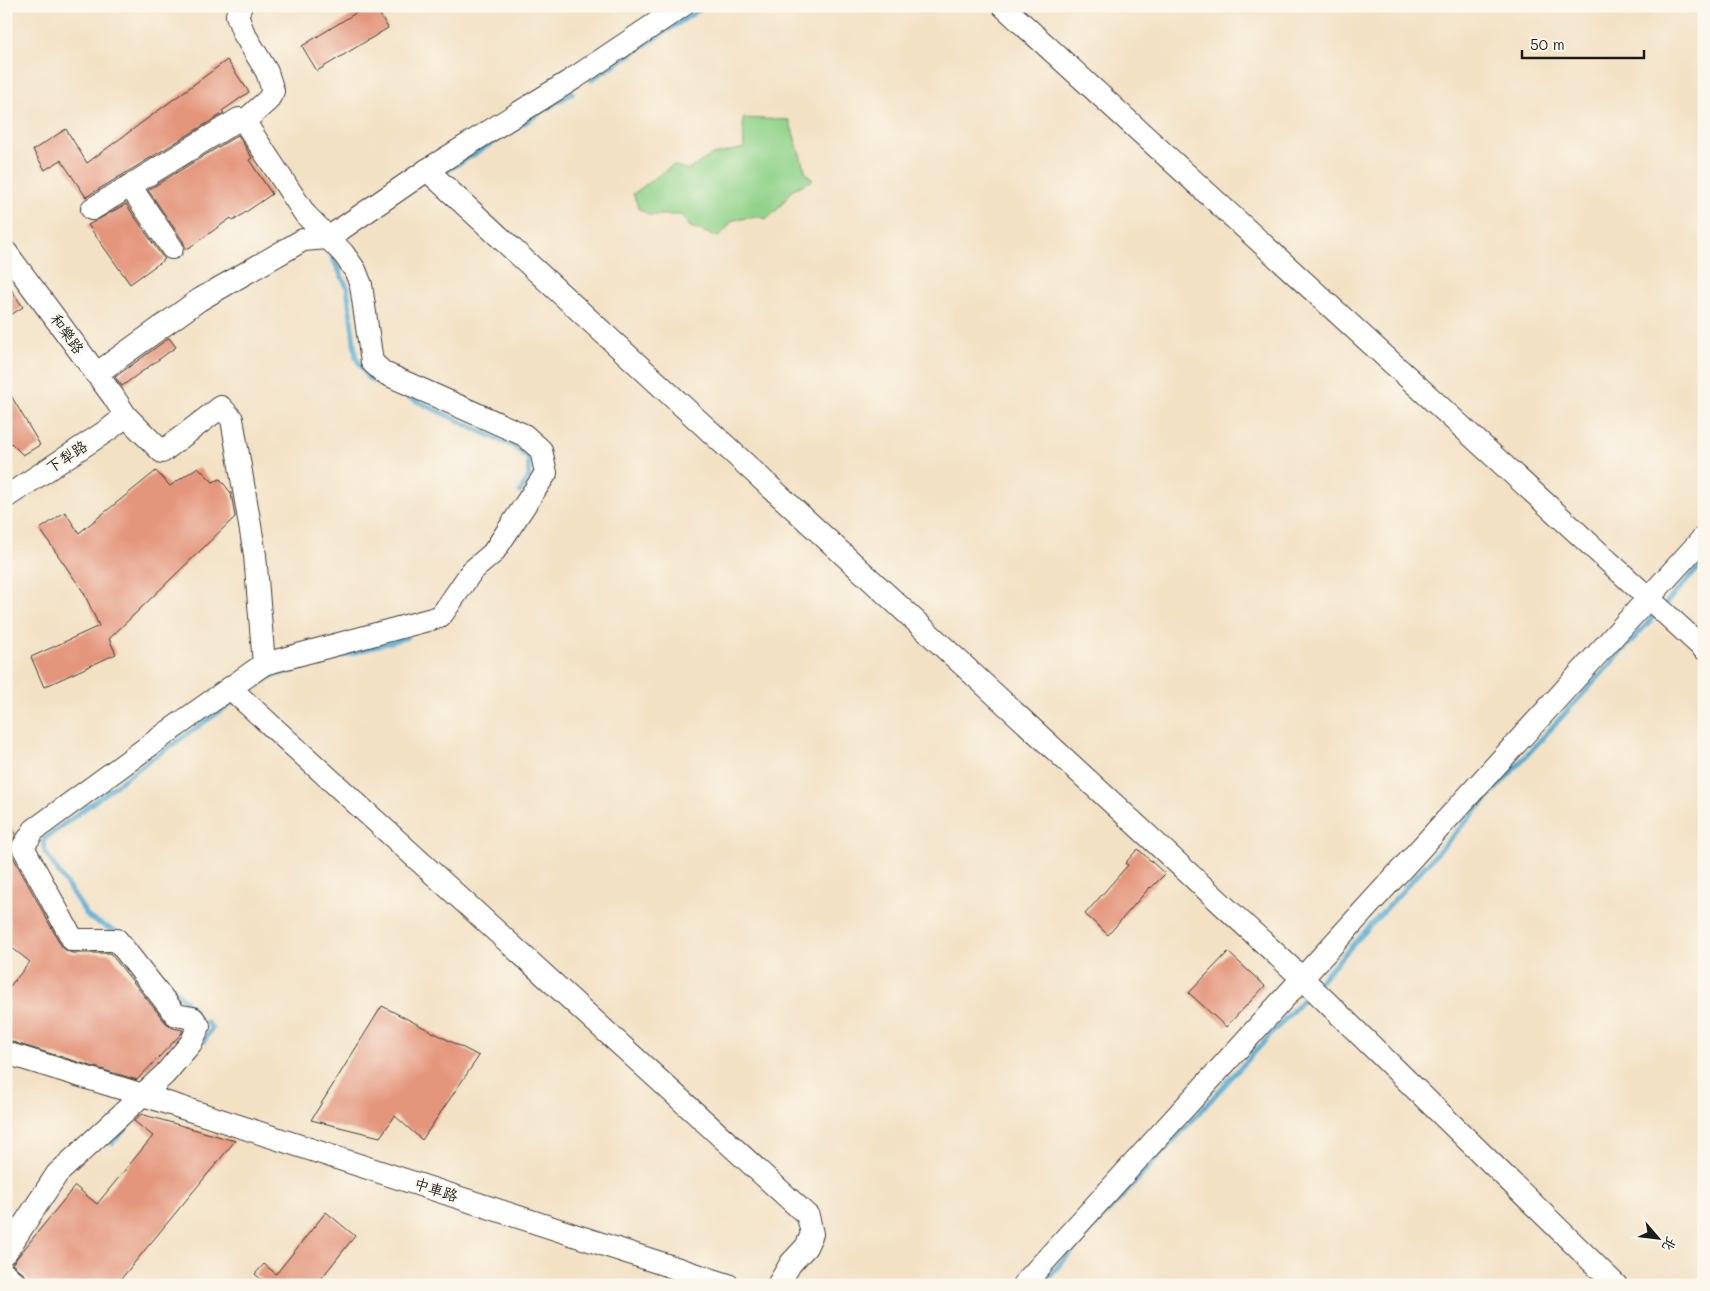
<svg xmlns="http://www.w3.org/2000/svg" width="1710" height="1291" font-family="Mali,'LXGW WenKai TC',sans-serif">
  <style>
    .green { fill: #92d38b; stroke: #577854 }
    .lines { fill: none; stroke-linecap: round; stroke-linejoin: round }
    .stream { stroke: #59add5; stroke-width: 5 }
    .building { fill: #e4967d }
    .minor-casing { stroke: #3c3a35; stroke-width: 24 }
    .minor { stroke: #fff; stroke-width: 22 }
    .labels { text-anchor: middle; stroke-width: 4.5; stroke-linejoin: round; paint-order: stroke }
    .street-label { font-size: 15px; fill: #1c1c1c; stroke: #fbf7ec }
  </style>
  <rect width="100%" height="100%" fill="#fbf7ec"/>
  <filter id="ink" filterUnits="userSpaceOnUse"><feTurbulence type="fractalNoise" baseFrequency=".02" numOctaves="2"/><feDisplacementMap in="SourceGraphic" scale="10" xChannelSelector="R" yChannelSelector="G"/><feConvolveMatrix kernelMatrix="1 2 1 2 8 2 1 2 1" color-interpolation-filters="sRGB"/></filter>
  <filter id="wash" filterUnits="userSpaceOnUse"><feTurbulence type="fractalNoise" baseFrequency=".0096" numOctaves="4" result="noise"/><feDisplacementMap in="SourceGraphic" scale="20" xChannelSelector="R" yChannelSelector="G"/><feGaussianBlur stdDeviation="1.12" result="paint"/><feColorMatrix in="noise" values="0 0 0 0 0 0 0 0 0 0 0 0 0 0 0 0 0 1.4 0 .05"/><feComposite in="paint" operator="in"/></filter>
  <g filter="url(#wash)">
    <rect width="100%" height="100%" fill="#f3e1c4"/>
    <!-- green -->
    <polygon class="green" points="743,118 789,120 806,173 813,180 793,189 779,208 767,219 758,217 733,220 719,237 690,227 681,215 650,215 639,209 633,194 673,165 688,170 712,155 744,148"/>
    <g class="lines">
      <!-- stream -->
      <g class="stream">
        <polyline points="591,80 705,6"/>
        <polyline points="441,175 572,93"/>
        <polyline points="330,253 347,287 356,358 368,378 514,447 528,458 529,476 520,492"/>
        <polyline points="1665,604 1704,562"/>
        <polyline points="245,694 269,677 408,637"/>
        <polyline points="115,931 89,918 45,852 43,840 139,768 236,700"/>
        <polyline points="151,966 194,1010"/>
        <polyline points="1317,984 1658,612"/>
        <polyline points="204,1041 212,1028 206,1022"/>
        <polyline points="112,1143 149,1103"/>
        <polyline points="1041,1285 1310,992"/>
      </g>
    </g>
    <g id="blocks">
      <!-- building -->
      <g class="building">
        <polygon points="367,6 375,6 388,28 317,71 302,46"/>
        <polygon points="227,60 249,92 222,111 224,113 86,197 61,160 45,170 33,150 66,129 87,163"/>
        <polygon points="238,135 252,158 249,160 272,194 233,221 231,218 186,250 183,241 148,190"/>
        <polygon points="126,204 161,255 165,259 130,284 88,225"/>
        <polygon points="6,282 23,307 6,318"/>
        <polygon points="169,338 176,347 122,386 115,377"/>
        <polygon points="6,387 40,445 23,455 11,443 6,446"/>
        <polygon points="198,467 213,482 220,479 231,493 235,517 109,639 116,654 44,687 31,657 99,626 84,593 40,529 65,512 79,533 156,471 170,486"/>
        <polygon points="6,819 16,834 10,846 11,853 62,947 67,951 72,953 110,953 166,1023 173,1028 183,1030 181,1034 137,1080 6,1040 6,991 30,962 6,943"/>
        <polygon points="1138,849 1165,874 1151,888 1150,887 1108,935 1085,914 1128,865 1125,863"/>
        <polygon points="1228,952 1265,986 1226,1027 1189,993"/>
        <polygon points="382,1006 479,1056 422,1140 395,1116 380,1137 311,1120"/>
        <polygon points="141,1114 235,1141 116,1285 30,1285 26,1276 12,1264 75,1186 97,1204 153,1136 134,1121"/>
        <polygon points="326,1212 355,1236 316,1285 268,1285 255,1274 264,1264 276,1274"/>
      </g>
    </g>
  </g>
  <g filter="url(#ink)">
    <use href="#blocks" fill-opacity="0" stroke="#3c3a35" stroke-width="1"/>
    <g class="lines">
      <!-- minor casing -->
      <g class="minor-casing">
        <g id="minor">
          <polyline points="1003,6 1704,649"/>
          <polyline points="427,170 1302,978 1616,1285"/>
          <polyline points="130,186 172,248"/>
          <polyline points="92,209 239,119 247,119"/>
          <polyline points="6,252 113,396 126,416 162,452 221,407 232,419 255,555 264,664"/>
          <polyline points="96,374 199,300 303,240 328,238 427,170 573,79 682,6"/>
          <polyline points="6,497 108,430 126,416"/>
          <polyline points="230,688 808,1216 812,1234 806,1247 791,1263 778,1285"/>
          <polyline points="6,1053 143,1095 728,1285"/>
          <polyline points="6,1252 57,1174 165,1074 191,1043 199,1026 193,1018 176,1015 117,940 73,940 23,847 34,830 168,732 264,664 439,617 443,613 472,571 493,553 546,473 541,450 524,435 384,373 372,362 361,285 355,270 343,253 305,214 246,124 247,119 268,100 273,91 267,72 243,32 237,15 241,6"/>
          <polyline points="6,1275 17,1285"/>
          <polyline points="1023,1285 1704,537"/>
        </g>
      </g>
      <!-- minor -->
      <use href="#minor" class="minor"/>
    </g>
  </g>
  <g class="labels">
    <!-- street labels -->
    <g class="street-label">
      <text transform="translate(67 334) rotate(54)" y="5">和樂路</text>
      <text transform="translate(67 457) rotate(-33)" y="5">下犁路</text>
      <text transform="translate(436 1190) rotate(18)" y="5">中車路</text>
    </g>
  </g>
  <!-- margin -->
  <rect width="1710" height="1291" fill="none" stroke="#fbf7ec" stroke-width="25"/>
  <!-- north arrow -->
  <g transform="translate(1658 1238) rotate(118)" stroke="#fbf7ec" stroke-width="4" paint-order="stroke">
  <path d="M0-4L9 19L0 12L-9 19Z" fill="#1c1c1c"/>
  <text y="-8" font-size="14" font-weight="bold" text-anchor="middle" fill="#1c1c1c">北</text>
  </g>
  <!-- scale -->
  <path d="M1522 50v8h122v-8" fill="none" stroke="#1c1c1c" stroke-width="2.5"/>
  <text x="1530" y="50" font-size="15" fill="#1c1c1c" stroke="#fbf7ec" stroke-width="4" paint-order="stroke">50 m</text>
</svg>
